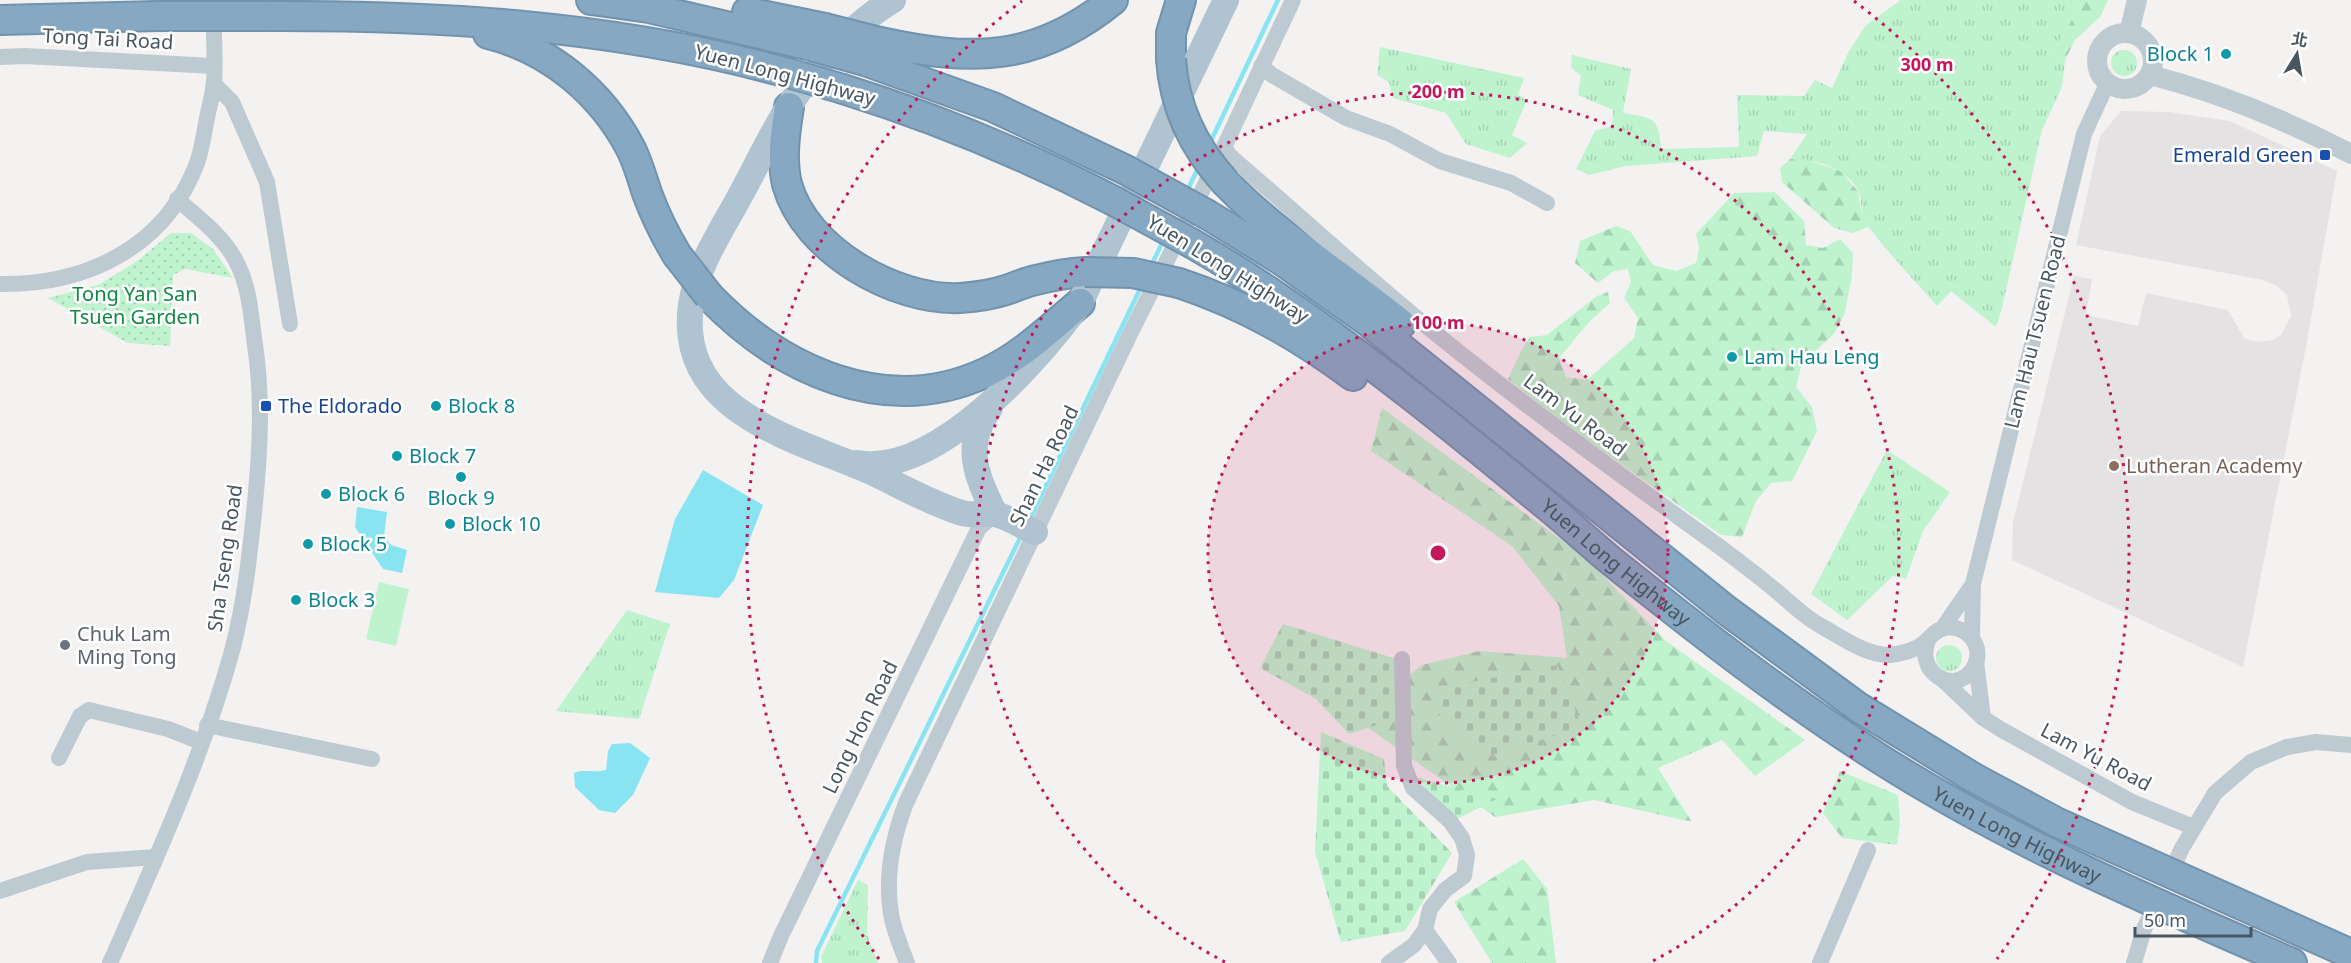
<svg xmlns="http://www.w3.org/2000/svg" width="2351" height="963" font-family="'Noto Sans','Noto Sans TC',sans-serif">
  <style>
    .education { fill: #e5e2e3 }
    .grass { fill: url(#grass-tufts) }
    .forest { fill: url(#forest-firs) }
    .cemetery { fill: url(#cemetery-stones) }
    .park { fill: url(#park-dots) }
    .pitch { fill: #bef3ce }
    .water { fill: #89e4f2 }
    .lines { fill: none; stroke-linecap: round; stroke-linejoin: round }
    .stream { stroke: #89e4f2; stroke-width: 4.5 }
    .minor-tunnel { stroke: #c9cacd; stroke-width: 16; stroke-dasharray: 16 8; stroke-linecap: butt }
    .motorway-casing { stroke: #7193ae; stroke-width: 32 }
    .minor { stroke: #becad1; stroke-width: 16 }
    .tertiary { stroke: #becad1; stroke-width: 20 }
    .primary { stroke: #b0c3d1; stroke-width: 26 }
    .motorway { stroke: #86a8c2; stroke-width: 28 }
    .motorway-bridge-casing { stroke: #7193ae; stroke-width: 32; stroke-linecap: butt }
    .motorway-bridge { stroke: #86a8c2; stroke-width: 28 }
    .ring { fill: none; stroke: #c2185b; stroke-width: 3; stroke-dasharray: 3 6 }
    .culture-dot { fill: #0f9aa8; stroke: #fff; stroke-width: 2 }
    .transit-dot { fill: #1a4fb4; stroke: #fff; stroke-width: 2 }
    .education-dot { fill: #8d6e63; stroke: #fff; stroke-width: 2 }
    .worship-dot { fill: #6b7280; stroke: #fff; stroke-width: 2 }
    .labels { text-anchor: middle; stroke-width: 5; stroke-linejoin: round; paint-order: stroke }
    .street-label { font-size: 20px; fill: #485660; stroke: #fff }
    .culture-label { font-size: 20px; fill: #0d838f; stroke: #fff; text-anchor: start }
    .transit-label { font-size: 20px; fill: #164399; stroke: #fff; text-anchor: end }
    .park-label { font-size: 20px; fill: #184; stroke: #fff }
    .education-label { font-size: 20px; fill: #785e54; stroke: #fff; text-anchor: start }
    .worship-label { font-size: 20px; fill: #5b616d; stroke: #fff; text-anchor: start }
    .centre { fill: #c2185b; stroke: #fff; stroke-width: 3 }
    .ring-label { font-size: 18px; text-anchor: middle; font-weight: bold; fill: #c2185b; stroke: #fff; stroke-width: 5; stroke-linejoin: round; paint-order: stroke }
  </style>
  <defs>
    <pattern id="grass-tufts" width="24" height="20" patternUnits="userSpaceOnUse" patternTransform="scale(1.5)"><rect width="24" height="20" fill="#bef3ce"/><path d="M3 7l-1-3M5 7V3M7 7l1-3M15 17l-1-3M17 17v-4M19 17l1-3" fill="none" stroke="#a5d2b3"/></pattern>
    <pattern id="forest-firs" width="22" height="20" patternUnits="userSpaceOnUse" patternTransform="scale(1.5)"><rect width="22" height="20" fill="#bef3ce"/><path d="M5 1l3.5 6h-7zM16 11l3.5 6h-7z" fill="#a5d2b3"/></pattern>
    <pattern id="cemetery-stones" width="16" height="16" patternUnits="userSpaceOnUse" patternTransform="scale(1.5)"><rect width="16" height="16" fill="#bef3ce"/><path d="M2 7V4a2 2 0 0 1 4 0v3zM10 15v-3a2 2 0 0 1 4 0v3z" fill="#a5d2b3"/></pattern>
    <pattern id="park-dots" width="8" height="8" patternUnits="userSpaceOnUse" patternTransform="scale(1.5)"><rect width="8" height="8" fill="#bef3ce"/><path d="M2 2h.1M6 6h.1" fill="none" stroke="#a5d2b3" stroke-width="1.8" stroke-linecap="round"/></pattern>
  </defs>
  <rect width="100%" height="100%" fill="#f4f1f1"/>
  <!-- education -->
  <polygon class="education" points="2121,111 2169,112 2230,121 2337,171 2307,341 2243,667 2012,560 2013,522 2074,276 2092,279 2086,315 2138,326 2146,293 2228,310 2244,338 2257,342 2273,340 2281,335 2291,316 2287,295 2277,286 2263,280 2076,245 2100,136"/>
  <!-- grass -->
  <g class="grass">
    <path d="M1901 0H2083L2052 54 2065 60 2062 87 2042 130 2002 308 1996 327 1951 291 1937 306C1914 280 1891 256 1870 229 1859 215 1863 201 1858 190 1846 168 1813 158 1790 159L1807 134 1764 131 1757 156 1626 166 1589 175 1576 169 1595 131 1612 126 1613 110 1578 95 1581 76 1571 68 1572 55 1631 69 1623 113C1652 118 1659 116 1661 149L1739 147 1737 95 1804 96 1815 80 1832 88 1849 51 1866 25Z"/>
    <polygon points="1380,47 1524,78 1518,95 1527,100 1512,135 1527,143 1510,158 1466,144 1446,113 1393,98 1389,82 1377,75"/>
    <circle cx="2124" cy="63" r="13"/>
    <polygon points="1887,450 1950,492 1923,531 1906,579 1893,576 1847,620 1811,594"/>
    <polygon points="627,610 670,624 639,719 556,711"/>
    <circle cx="1949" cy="658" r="13"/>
    <polygon points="858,880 868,885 867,934 878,963 822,963 821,957"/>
  </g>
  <!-- forest -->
  <g class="forest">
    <polygon points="2083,0 2108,0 2100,17 2075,40 2065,60 2052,54"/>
    <polygon points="1790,159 1805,159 1840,171 1858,191 1861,210 1868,227 1853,233 1834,228 1782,182 1780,168"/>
    <polygon points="1775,192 1804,221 1806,245 1823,248 1840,239 1853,253 1852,275 1845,312 1835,333 1802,363 1796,387 1812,407 1817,431 1792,481 1771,483 1756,501 1742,537 1721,535 1564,424 1508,379 1521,351 1530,337 1547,335 1597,296 1608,292 1610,303 1589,322 1559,358 1566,377 1587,380 1634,338 1638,318 1624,298 1631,282 1628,269 1614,271 1598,283 1575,263 1580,241 1616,226 1630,231 1653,265 1676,271 1696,263 1699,248 1696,234 1734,193"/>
    <polygon points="1382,408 1586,558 1666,641 1805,740 1755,776 1722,740 1658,768 1692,822 1594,800 1495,817 1354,718 1422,665 1479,651 1567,658 1559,606 1512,546 1371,451"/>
    <polygon points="1840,771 1898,795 1900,823 1897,845 1842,838 1823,813"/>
    <polygon points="1523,859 1547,889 1556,963 1492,963 1454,902"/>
  </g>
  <!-- cemetery -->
  <g class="cemetery">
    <polygon points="1283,624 1410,663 1392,720 1349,734 1316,699 1260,668"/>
    <polygon points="1557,665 1582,727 1482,758 1429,703 1441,688"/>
    <polygon points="1321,732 1384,759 1387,786 1452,853 1405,931 1341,942 1315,852"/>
    <polygon points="1415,777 1497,799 1455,820"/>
  </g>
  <!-- park -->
  <polygon class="park" points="171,233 191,233 213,249 233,278 185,269 173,275 170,346 128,343 48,298 98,285 136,262"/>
  <!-- pitch -->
  <polygon class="pitch" points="379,582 409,589 396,646 366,639"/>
  <!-- water -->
  <g class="water">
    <polygon points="703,470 763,505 734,580 719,598 655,592 675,519"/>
    <polygon points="357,507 387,512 384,536 391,545 407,550 402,573 383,569 355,527"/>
    <path d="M630 743 650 758 633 795 615 813 599 810 575 787 574 773C584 769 595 773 606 770L608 751 612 744Z"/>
  </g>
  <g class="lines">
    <!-- stream -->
    <g class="stream">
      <polyline points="1209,145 1278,0"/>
      <polyline points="1186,193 1199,166"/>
      <polyline points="1151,266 1164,239"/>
      <polyline points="1029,521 1142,285"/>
      <polyline points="816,963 817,951 1022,534"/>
    </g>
    <!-- minor-tunnel -->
    <polyline class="minor-tunnel" points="2144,929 2182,848"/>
    <!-- motorway casing -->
    <g class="motorway-casing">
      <g id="motorway">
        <polyline points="591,0 649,8 811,46"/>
        <polyline points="747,12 825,28"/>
        <path d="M261 16C440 15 614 25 788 73"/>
        <polyline points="0,20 157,16"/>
        <path d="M488 34C550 49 602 93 631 149 638 163 642 178 647 193 655 215 665 235 677 255"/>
        <path d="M880 42C972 62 1037 62 1113 0"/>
        <polyline points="1171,59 1171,33 1181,0"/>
        <polyline points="865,61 993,107 1126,170"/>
        <path d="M843 89C936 118 1025 155 1112 200"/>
        <path d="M789 107C785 132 781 159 787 184 805 250 895 301 960 298 975 297 991 295 1006 290 1016 287 1025 282 1036 280 1052 276 1069 273 1085 272"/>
        <path d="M1226 183C1278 237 1344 277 1401 324"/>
        <polyline points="1208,215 1281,260 1370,323 1726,610 1858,707 1974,778 2056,822 2351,954"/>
        <path id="s1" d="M1193 244C1224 262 1254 281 1283 301 1372 362 1457 431 1540 500 1564 519 1586 540 1610 560 1696 629 1784 698 1877 757 2008 841 2150 901 2292 963"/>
        <path d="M1179 283C1245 305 1297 335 1353 376"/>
        <path d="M709 296C780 370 885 419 985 373 1021 357 1050 328 1080 303"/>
      </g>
    </g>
    <!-- minor -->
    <g class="minor">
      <polyline points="0,57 25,56 214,66"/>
      <polyline points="1261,66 1272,75 1346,118 1390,134 1440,161 1511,183 1547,203"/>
      <polyline points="214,84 232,102 267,182 290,324"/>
      <path d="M1224 147 1230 156C1300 216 1368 279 1440 337 1523 404 1608 466 1695 529 1722 548 1748 568 1774 589 1790 602 1805 618 1823 627 1842 638 1868 656 1890 655 1898 654 1908 652 1916 648 1924 645 1929 637 1936 632 1951 621 1973 631 1977 649 1978 655 1977 663 1973 669 1953 697 1913 671 1929 638"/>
      <path d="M0 284C86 285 165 248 197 163 202 149 204 133 207 118 209 107 213 94 214 82 216 55 213 27 213 0"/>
      <polyline points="1942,629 1973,584"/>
      <polyline points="1972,637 1973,584 2084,134 2107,84"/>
      <polyline points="1976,662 1983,718"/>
      <polyline points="1942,679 1983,718 2002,730 2132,802 2193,827"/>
      <polyline points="207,725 372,759"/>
      <polyline points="59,758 80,716 89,710 168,729 201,742"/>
      <polyline points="2182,848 2215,793 2251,762 2287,747 2316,742 2351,745"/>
      <polyline points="0,891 87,862 156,857"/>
      <polyline points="1425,930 1449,963"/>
      <path d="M110 963C154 863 203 756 232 651 245 602 250 552 255 503 260 450 263 398 255 345 251 317 250 287 236 261 223 236 199 218 177 199"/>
      <polyline points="770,963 781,936 979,528 995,514"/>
      <path d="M907 963C901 947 894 931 891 914 885 877 893 837 906 803L1130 334 1224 147 1293 0"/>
      <polyline points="1389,963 1414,945 1425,930 1430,909 1445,890 1464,876 1467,855 1462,838 1450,821 1413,788 1404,766 1402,659"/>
      <polyline points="1820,963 1868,850"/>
      <polyline points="2134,963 2144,929"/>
    </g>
    <!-- tertiary -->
    <g class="tertiary">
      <circle cx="2125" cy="61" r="28"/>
      <polyline points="2129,33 2137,0"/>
      <path d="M2150 75C2221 93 2286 120 2351 154"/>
    </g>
    <!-- primary -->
    <g class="primary">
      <path d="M893 0C854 23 813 68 789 106 771 134 757 165 741 194 722 230 697 265 691 305 676 413 797 439 871 472 901 486 930 503 962 513 973 516 983 513 994 514 1007 516 1023 527 1035 532"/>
      <path d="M990 408C962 446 977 477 995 514"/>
      <path d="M857 463C937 477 1038 360 1080 303L1226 0"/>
    </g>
    <!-- motorway -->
    <use href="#motorway" class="motorway"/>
    <!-- motorway-bridge casing -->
    <g class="motorway-bridge-casing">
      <g id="motorway-bridge">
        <polyline points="157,16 261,16"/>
        <polyline points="825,28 880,42"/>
        <polyline points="811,46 865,61"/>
        <path d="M1171 59C1174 107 1194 148 1226 183"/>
        <polyline points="788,73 843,89"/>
        <polyline points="1126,170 1208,215"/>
        <polyline points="1112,200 1193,244"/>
        <polyline points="677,255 709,296"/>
        <polyline points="1085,272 1133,273 1179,283"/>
      </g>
    </g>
    <!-- motorway-bridge -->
    <use href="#motorway-bridge" class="motorway-bridge"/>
  </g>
  <!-- distance rings -->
  <circle cx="1438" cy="553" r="230" fill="#c2185b" fill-opacity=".12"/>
  <g class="ring">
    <circle cx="1438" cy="553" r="230"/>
    <path d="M1225 962A461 461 0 1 1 1651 962"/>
    <path d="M879 959A691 691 0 0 1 1022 1M1854 1A691 691 0 0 1 1997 959"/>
  </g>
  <!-- markers -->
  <g class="culture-dot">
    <circle cx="2226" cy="54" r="6"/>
    <circle cx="1732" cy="357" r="6"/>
    <circle cx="436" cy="406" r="6"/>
    <circle cx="397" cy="456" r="6"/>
    <circle cx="461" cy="477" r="6"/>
    <circle cx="326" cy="494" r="6"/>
    <circle cx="450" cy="524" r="6"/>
    <circle cx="308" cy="544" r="6"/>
    <circle cx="296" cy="600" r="6"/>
  </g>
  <g class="transit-dot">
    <rect x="2319" y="149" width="12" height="12" rx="3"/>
    <rect x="260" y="400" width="12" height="12" rx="3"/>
  </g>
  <circle class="education-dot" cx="2114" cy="466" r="6"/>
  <circle class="worship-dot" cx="65" cy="645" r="6"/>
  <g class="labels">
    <!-- street labels -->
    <g class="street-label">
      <text transform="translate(108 39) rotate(3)" y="7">Tong Tai Road</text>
      <text transform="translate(785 75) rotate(15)" y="7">Yuen Long Highway</text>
      <text transform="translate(1228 269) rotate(32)" y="7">Yuen Long Highway</text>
      <text transform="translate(2035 332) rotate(-76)" y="7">Lam Hau Tsuen Road</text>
      <text transform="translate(1575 415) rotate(37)" y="7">Lam Yu Road</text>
      <text transform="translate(1044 466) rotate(-64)" y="7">Shan Ha Road</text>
      <text transform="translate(225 558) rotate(-82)" y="7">Sha Tseng Road</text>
      <text dy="7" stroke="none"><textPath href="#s1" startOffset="530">Yuen Long Highway</textPath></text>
      <text transform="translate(860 727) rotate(-64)" y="7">Long Hon Road</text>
      <text transform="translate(2096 757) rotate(28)" y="7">Lam Yu Road</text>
      <text dy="7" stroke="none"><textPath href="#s1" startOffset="1016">Yuen Long Highway</textPath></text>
    </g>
    <!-- culture labels -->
    <g class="culture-label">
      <text x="2214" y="61" text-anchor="end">Block 1</text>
      <text x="1744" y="364">Lam Hau Leng</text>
      <text x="448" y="413">Block 8</text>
      <text x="409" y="463">Block 7</text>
      <text x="338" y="501">Block 6</text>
      <text x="461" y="505" text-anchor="middle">Block 9</text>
      <text x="462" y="531">Block 10</text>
      <text x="320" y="551">Block 5</text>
      <text x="308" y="607">Block 3</text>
    </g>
    <!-- transit labels -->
    <g class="transit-label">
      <text x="2313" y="162">Emerald Green</text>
      <text x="278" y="413" text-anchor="start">The Eldorado</text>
    </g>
    <!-- park labels -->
    <g class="park-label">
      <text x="135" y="301">Tong Yan San<tspan x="135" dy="23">Tsuen Garden</tspan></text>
    </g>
    <!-- education labels -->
    <g class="education-label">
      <text x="2126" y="473">Lutheran Academy</text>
    </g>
    <!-- worship labels -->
    <g class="worship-label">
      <text x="77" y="641">Chuk Lam<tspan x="77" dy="23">Ming Tong</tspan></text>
    </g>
  </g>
  <circle cx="1438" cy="553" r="9" class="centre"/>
  <g class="ring-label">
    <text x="1927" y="71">300 m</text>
    <text x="1438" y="98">200 m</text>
    <text x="1438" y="329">100 m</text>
  </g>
  <!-- north arrow -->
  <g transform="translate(2297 54) rotate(11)" stroke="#ffffff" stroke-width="4.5" paint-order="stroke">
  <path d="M0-4.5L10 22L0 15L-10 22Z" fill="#485660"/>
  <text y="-9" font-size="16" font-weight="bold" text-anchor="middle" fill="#485660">北</text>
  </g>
  <!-- scale -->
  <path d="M2135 927v9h116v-9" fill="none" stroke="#485660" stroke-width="3"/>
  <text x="2144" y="927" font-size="18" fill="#485660" stroke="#ffffff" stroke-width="4.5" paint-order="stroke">50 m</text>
</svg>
